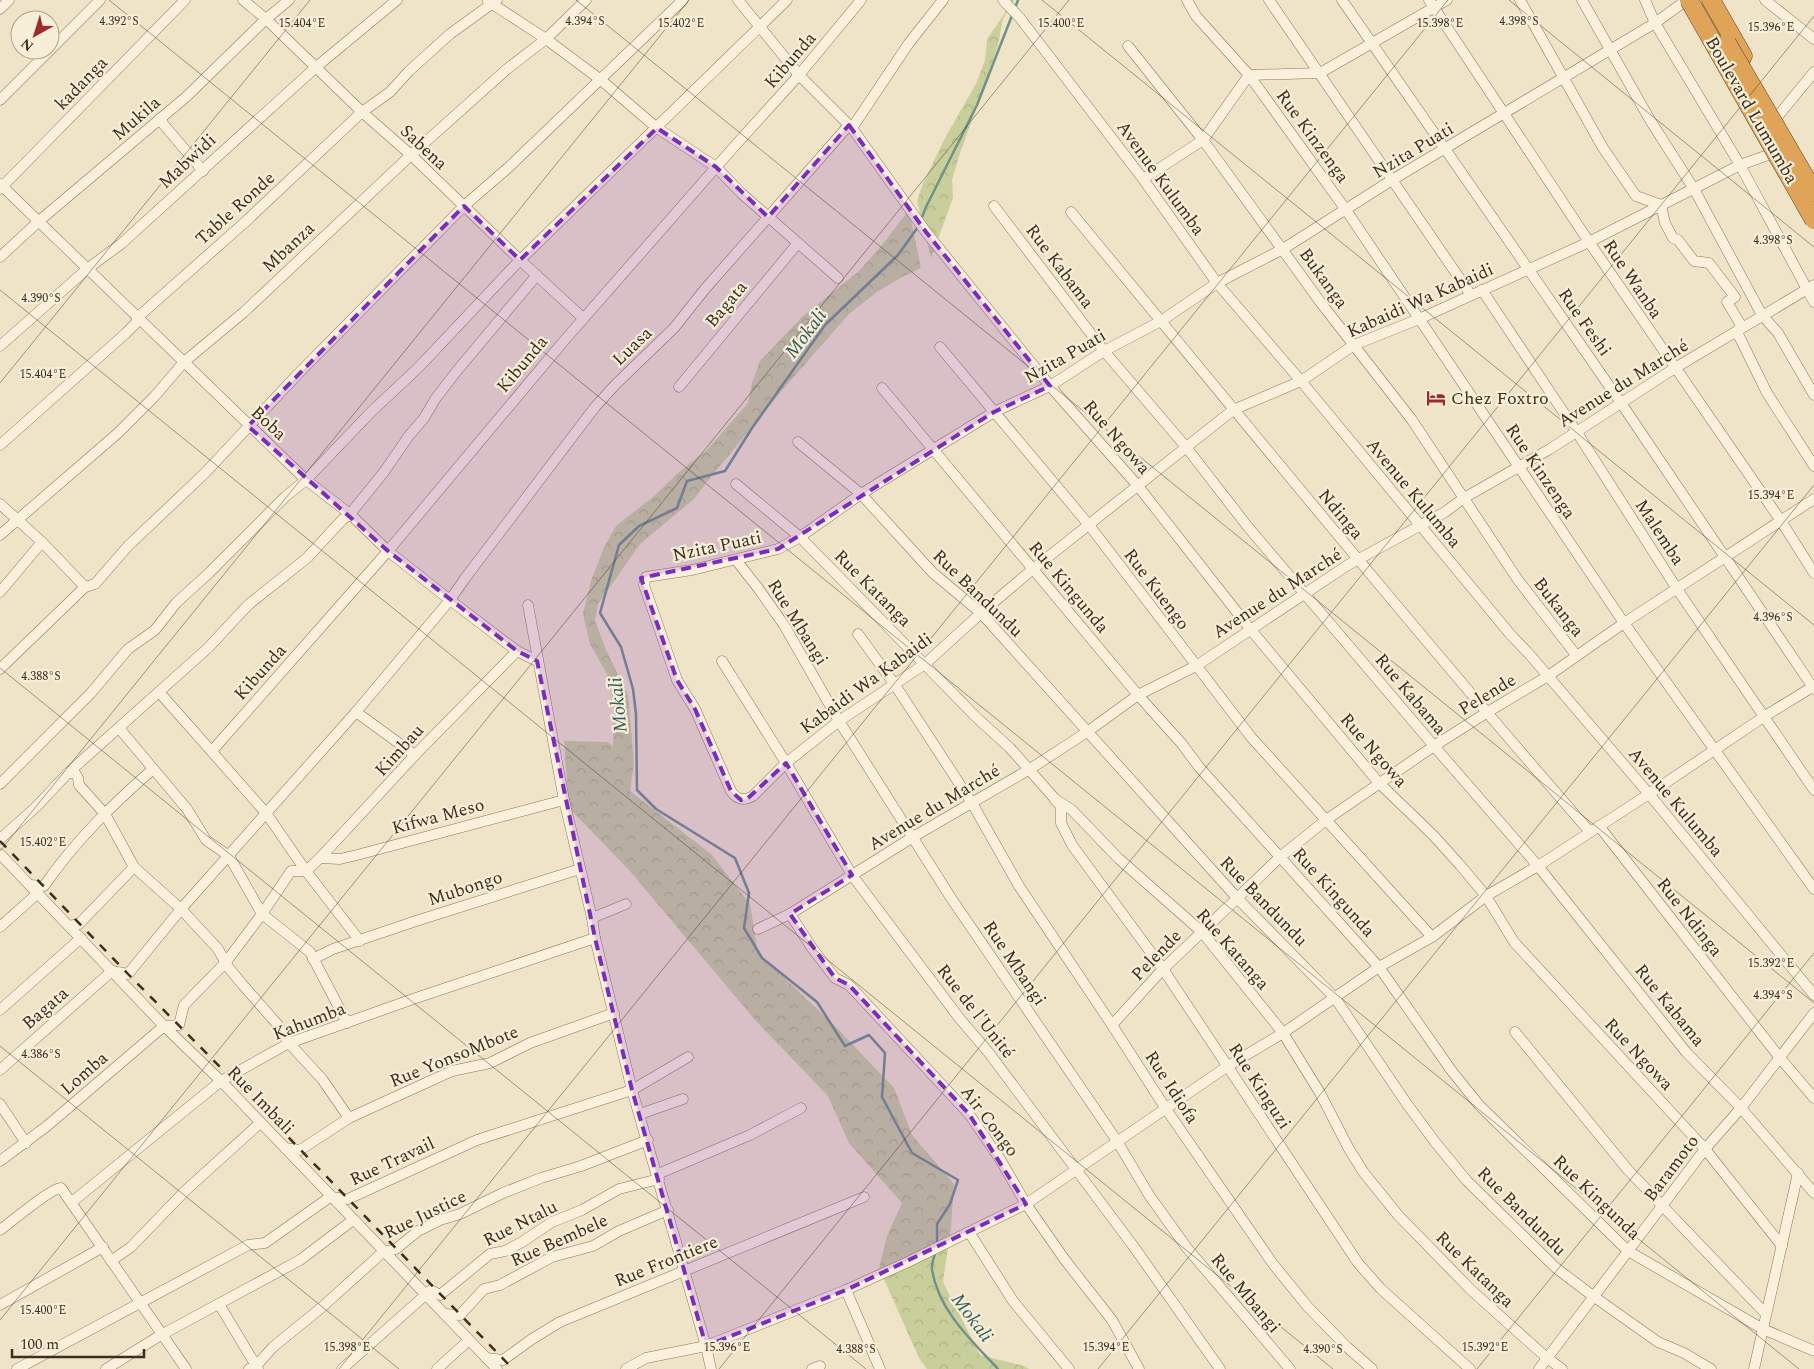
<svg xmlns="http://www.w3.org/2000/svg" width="1814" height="1369" font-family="Spectral,serif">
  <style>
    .forest { fill: url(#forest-crowns) }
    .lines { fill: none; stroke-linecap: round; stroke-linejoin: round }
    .stream { stroke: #6f938a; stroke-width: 2.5 }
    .street-casing { stroke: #8d765c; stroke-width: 11 }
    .highway-casing { stroke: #5b4430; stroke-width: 19 }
    .street { stroke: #faf1dc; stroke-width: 10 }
    .highway { stroke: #e0a458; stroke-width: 18 }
    .rail { stroke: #3d2e20; stroke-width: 2.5; stroke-dasharray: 9 9; stroke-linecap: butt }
    .highway-bridge-casing { stroke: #5b4430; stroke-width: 19; stroke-linecap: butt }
    .highway-bridge { stroke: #e0a458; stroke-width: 18 }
    .marked { fill: #7b2cbf; fill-opacity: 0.2; stroke: #7b2cbf; stroke-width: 4; stroke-dasharray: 10 6; stroke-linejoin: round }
    .ticks { fill: none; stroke: #3d2e20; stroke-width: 1; stroke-opacity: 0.45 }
    .labels { text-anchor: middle; stroke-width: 4.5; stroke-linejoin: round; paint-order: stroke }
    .street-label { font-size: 18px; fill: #3d2e20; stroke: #f7eed8 }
    .poi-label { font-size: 18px; fill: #3d2e20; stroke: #f7eed8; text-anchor: start }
    .water-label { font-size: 19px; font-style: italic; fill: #2f5d5a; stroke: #f7eed8 }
    .ticks-label { font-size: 12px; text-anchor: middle; fill: #3d2e20; stroke: #f7eed8; stroke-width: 4.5; stroke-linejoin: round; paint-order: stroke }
  </style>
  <defs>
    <pattern id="forest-crowns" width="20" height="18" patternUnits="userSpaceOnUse" patternTransform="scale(1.25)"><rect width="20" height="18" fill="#c9cf9b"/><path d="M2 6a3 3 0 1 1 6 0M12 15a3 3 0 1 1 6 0" fill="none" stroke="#aeb285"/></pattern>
  </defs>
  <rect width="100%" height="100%" fill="#f0e4c8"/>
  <!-- forest -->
  <g class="forest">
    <polygon points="1006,0 1014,0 1003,19 998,45 982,93 960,153 952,180 953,198 931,258 917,201 923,183 945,138 976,84 985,60 987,39 1005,13"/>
    <polygon points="909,210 921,268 902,277 877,292 849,314 785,387 706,483 694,499 640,544 598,604 595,621 606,650 628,695 634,764 630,791 711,854 750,904 758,953 834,1025 894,1088 912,1135 954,1184 951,1227 943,1282 980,1355 1024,1366 1029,1369 927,1369 919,1358 879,1268 887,1236 902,1203 849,1143 828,1096 756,1021 629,870 569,808 564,741 607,742 613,746 614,704 607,674 590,644 583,614 591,581 604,547 616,526 653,497 679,472 707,450 748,403 752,383 760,361 802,317 859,271 882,245"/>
  </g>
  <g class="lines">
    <!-- stream -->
    <g class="stream">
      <polyline points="1015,8 1018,0"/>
      <polyline points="921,220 926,207 977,105 1013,13"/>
      <polyline points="918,227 898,255 825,325 752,428 725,471 687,481 677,508 639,526 619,545 600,613 621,647 633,689 636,714 637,790 656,809 735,858 749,893 744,928 762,958 817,1002 845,1046 869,1035 885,1053 882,1097 912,1153 958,1180 950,1204 937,1224 937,1246"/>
      <path d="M936 1251C934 1257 931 1264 932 1270 939 1311 971 1340 998 1369"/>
    </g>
    <!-- street casing -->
    <g class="street-casing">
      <g id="street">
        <polyline points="243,0 266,19 362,112 411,155 520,260 583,318"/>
        <polyline points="738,0 799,75 852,128 926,232 1050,386 1138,486 1251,630 1379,783 1433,835 1460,865 1486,896 1514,942 1705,1149 1782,1246"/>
        <polyline points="1003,0 1020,18 1143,179 1217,283 1301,381 1510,634 1530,655 1649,794 1814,995"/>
        <polyline points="1187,0 1196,16 1249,75 1346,210 1624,623 1814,889"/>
        <polyline points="1269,0 1471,295"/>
        <polyline points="1342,0 1621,403 1814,689"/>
        <polyline points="1429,0 1589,242 1781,521 1814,573"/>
        <polyline points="1520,0 1603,148 1636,196 1661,205 1665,223 1673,238 1678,240 1694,261 1709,263 1735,297 1727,302 1741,325 1737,332 1767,393 1814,466"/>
        <polyline points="1582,0 1650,120 1694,189 1762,315 1778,333 1814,395"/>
        <polyline points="1645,0 1655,23 1740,165 1814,302"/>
        <polyline points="1765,0 1814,39"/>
        <polyline points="488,1 546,39 601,80 657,128 716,167 741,193 838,278"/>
        <path d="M1684 2 1655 23 1392 180 1283 249 1217 283 1161 321 1104 351 1050 386 994 412 861 494 800 537 778 549 692 570 646 577 644 585 677 680 695 709 731 791C737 800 744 801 753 796L786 763 839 721 925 664 981 613 1033 569 1233 410 1301 381 1354 345 1419 319 1589 242 1740 165 1771 154"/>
        <polyline points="0,9 9,0"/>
        <polyline points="1128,46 1203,140 1321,303 1412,420 1518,580 1576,655"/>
        <polyline points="0,100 100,0"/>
        <polyline points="1778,116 1814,72"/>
        <polyline points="159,119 203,171"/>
        <polyline points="852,128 909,43 943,0"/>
        <polyline points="1143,179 1203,140 1249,75 1320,73 1447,0"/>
        <polyline points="0,184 306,480 350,514 388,551 450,600 517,651 537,661"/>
        <polyline points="0,189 185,0"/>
        <polyline points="994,206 1104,351 1186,447 1248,527 1434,746 1538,866 1686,1052 1741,1108 1814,1193"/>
        <path d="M1071 212C1243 420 1413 629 1590 832"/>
        <polyline points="0,257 39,221 186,97 266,19 289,0"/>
        <polyline points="1482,290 1576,431 1677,589 1814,790"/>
        <polyline points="0,346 87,269 121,244 315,68 397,0"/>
        <polyline points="940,347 1089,525 1251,737 1432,937"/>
        <polyline points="679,387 798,243"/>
        <polyline points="882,388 1138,695 1182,744 1199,767 1379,967 1451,1070 1479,1105 1628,1251 1763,1329 1814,1351"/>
        <polyline points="798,442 861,494 933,573 981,613 1238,899 1335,998 1407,1104 1435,1142 1467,1181 1556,1268 1593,1296 1658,1342 1684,1353 1711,1369"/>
        <polyline points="0,445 125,334 136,323 138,317 243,224 362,112 390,92 409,71 450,34 497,0"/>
        <polyline points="736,484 800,537 977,718 1010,748 1055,799 1072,810 1118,858 1202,932 1283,1033 1320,1093 1349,1149 1364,1173 1398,1215 1471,1290 1547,1358 1562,1369"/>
        <polyline points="0,504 42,542 85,587"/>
        <polyline points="0,535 118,433 154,397 184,362 244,312 411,155 507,69 546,39 586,0"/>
        <polyline points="736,560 758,588 784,625 839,721 951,898 1117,1141 1149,1195 1187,1248 1290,1369"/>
        <polyline points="0,592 42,542"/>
        <polyline points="528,605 564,800 592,918 595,938 632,1090 706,1346 711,1369"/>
        <polyline points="858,634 895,685 972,803 1019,886 1112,1025 1166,1109 1273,1264 1308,1307 1347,1347 1372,1369"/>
        <polyline points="722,661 786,763 852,875 960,1019 989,1053 1134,1247 1220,1369"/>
        <polyline points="0,669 85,587 95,584 128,546 205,473 297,375 464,206 509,167 683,0"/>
        <polyline points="159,692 266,813 306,871 360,941"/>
        <polyline points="356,712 415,755"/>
        <polyline points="119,728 187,809 206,840 229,856 262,914 310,952 347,1023"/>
        <polyline points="212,751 388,551 563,342 732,149 799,75 861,0"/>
        <polyline points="68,773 75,773 78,778 79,785 105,814 134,867 181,909 218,949 228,967 242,984 278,1025 289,1043 322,1079 349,1118"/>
        <polyline points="0,784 91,693 128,649 155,630 176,603 209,573 286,496 306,480 372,411 418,368 520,260 787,0"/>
        <polyline points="1055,800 1061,806 1061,823 1072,845 1163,969 1358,1263 1381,1289 1470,1369"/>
        <polyline points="1599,826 1780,1058 1814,1098"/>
        <polyline points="0,839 35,808 68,773 208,648 248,605 307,558 342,520 350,514 384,472 408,437 424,418 436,398 456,372 537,275"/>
        <polyline points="0,854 164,1026 221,1081 497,1369"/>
        <polyline points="320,858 340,859 357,855 564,800"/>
        <polyline points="306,871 320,858 415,755 517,651"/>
        <path d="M30 885 44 886C76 840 112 805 153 769"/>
        <polyline points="790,914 812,948 835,978 849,985 969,1114 1000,1159 1026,1204 1065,1260 1112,1320 1139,1369"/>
        <polyline points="592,918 626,904"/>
        <polyline points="69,926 79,924 134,867"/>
        <polyline points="0,927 38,893"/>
        <polyline points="758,929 790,914 913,837 1030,769 1087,732 1138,695 1196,666 1348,565 1445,512 1464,498 1550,449 1675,368 1814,285"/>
        <polyline points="313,959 333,949 416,921 580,869"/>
        <polyline points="0,1010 81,938"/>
        <polyline points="1112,1025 1163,969 1202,932 1280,857 1326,820 1434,746 1486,713 1548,676 1624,623 1814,499"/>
        <polyline points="1515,1032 1628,1170 1765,1313"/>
        <polyline points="0,1070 112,971 128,974 181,909 356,712 450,600 466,577 595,407 616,384 674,328 705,289 849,125"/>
        <polyline points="0,1104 26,1143"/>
        <polyline points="640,1114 683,1099"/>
        <polyline points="285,1148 300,1150 349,1118 452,1071 490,1063 530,1043 614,1013"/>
        <polyline points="0,1161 47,1126 164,1026 179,1025 184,1005 226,962 262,914 291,871 306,871"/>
        <polyline points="658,1174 750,1135 801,1108"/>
        <polyline points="72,1202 221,1081 289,1043 416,998 595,938"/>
        <path d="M0 1230C11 1222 51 1188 61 1188L186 1369"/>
        <polyline points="969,1232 1013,1301 1069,1369"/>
        <polyline points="111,1261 131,1247 185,1191 260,1123"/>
        <polyline points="846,1290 880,1369"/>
        <polyline points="219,1304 258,1369"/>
        <polyline points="0,1305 103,1247"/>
        <polyline points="444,1314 460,1315 484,1289 500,1285 552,1257 593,1246 619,1231 668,1210"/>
        <polyline points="486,1358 503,1360 532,1339 560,1322 864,1197"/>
        <polyline points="17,1369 248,1245 265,1243 330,1197 348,1199 477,1140 632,1090 688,1057"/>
        <polyline points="106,1369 161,1335 300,1260 353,1220"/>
        <polyline points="249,1369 256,1366 273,1347 321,1308 383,1252 396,1249 418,1231 440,1220 460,1214 503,1193 541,1178 581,1166 648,1140"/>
        <polyline points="342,1369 431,1290 440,1295 490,1254 505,1251 522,1242 552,1222 582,1210 619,1189 659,1179"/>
        <polyline points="437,1369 469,1340"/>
        <polyline points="626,1369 646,1358 706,1346 846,1290 910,1261 1026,1204 1228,1066 1283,1033 1379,967 1432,937 1486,896 1538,866 1649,794 1765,716 1814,686"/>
        <polyline points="812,1369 820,1366"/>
        <polyline points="1539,1369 1705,1149 1741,1108 1814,1013"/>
        <polyline points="1754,1369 1798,1173"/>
      </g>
    </g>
    <!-- highway casing -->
    <g class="highway-casing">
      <polyline id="highway" points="1711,0 1743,56"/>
    </g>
    <!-- street -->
    <use href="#street" class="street"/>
    <!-- highway -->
    <use href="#highway" class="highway"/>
    <!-- rail -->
    <polyline class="rail" points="0,841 128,974 229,1076 513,1369"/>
    <!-- highway-bridge casing -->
    <g class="highway-bridge-casing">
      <g id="highway-bridge">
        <polyline points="1689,0 1814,220"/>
        <polyline points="1727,43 1814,192"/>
      </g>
    </g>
    <!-- highway-bridge -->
    <use href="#highway-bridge" class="highway-bridge"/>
  </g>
  <!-- marked area -->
  <path class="marked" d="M849 125 926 232 1050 386 994 412 778 549 641 578 677 680 695 709 731 791 741 800 747 799 786 763 852 875 790 914 835 978 849 985 969 1114 1026 1204 846 1290 706 1346 632 1090 595 938 537 661 517 651 388 551 248 426 464 206 520 260 657 128 716 167 768 217Z"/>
  <!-- ticks -->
  <path class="ticks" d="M109 0 1799 1369M576 0 1814 1003M1042 0 1814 625M1509 0 1814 247M0 290 1333 1369M0 383 310 0M0 668 866 1369M0 851 689 0M0 1046 399 1369M0 1320 1069 0M339 1369 1448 0M719 1369 1814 16M1098 1369 1814 485M1477 1369 1814 953"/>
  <!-- icons -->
  <defs>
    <g id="hotel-bare" transform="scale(1.5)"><path d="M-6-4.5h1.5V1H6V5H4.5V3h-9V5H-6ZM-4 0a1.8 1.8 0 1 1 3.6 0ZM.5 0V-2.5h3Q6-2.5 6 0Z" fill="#9e2a2b" stroke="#f7eed8" stroke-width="2.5" paint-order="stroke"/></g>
  </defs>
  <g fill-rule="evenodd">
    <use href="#hotel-bare" x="1436" y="398"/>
  </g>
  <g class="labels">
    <!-- street labels -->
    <g class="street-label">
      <text transform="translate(790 60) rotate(-49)" y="6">Kibunda</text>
      <text transform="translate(81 83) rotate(-46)" y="6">kadanga</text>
      <text transform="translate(1752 110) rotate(60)" y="6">Boulevard Lumumba</text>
      <text transform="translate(136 118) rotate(-41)" y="6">Mukila</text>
      <text transform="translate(1313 136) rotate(54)" y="6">Rue Kinzenga</text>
      <text transform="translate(424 147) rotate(43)" y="6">Sabena</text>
      <text transform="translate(1413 150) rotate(-31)" y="6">Nzita Puati</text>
      <text transform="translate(187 161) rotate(-43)" y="6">Mabwidi</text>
      <text transform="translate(1161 178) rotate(54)" y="6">Avenue Kulumba</text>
      <text transform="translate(235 208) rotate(-42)" y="6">Table Ronde</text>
      <text transform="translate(288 247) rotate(-43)" y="6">Mbanza</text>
      <text transform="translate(1060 266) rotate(53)" y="6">Rue Kabama</text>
      <text transform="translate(1324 278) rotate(54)" y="6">Bukanga</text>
      <text transform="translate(1633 279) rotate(56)" y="6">Rue Wanba</text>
      <text transform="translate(1420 300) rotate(-24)" y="6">Kabaidi Wa Kabaidi</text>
      <text transform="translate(726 304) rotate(-50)" y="6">Bagata</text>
      <text transform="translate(1585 322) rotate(55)" y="6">Rue Feshi</text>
      <text transform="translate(632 346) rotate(-44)" y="6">Luasa</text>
      <text transform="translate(1065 356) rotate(-30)" y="6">Nzita Puati</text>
      <text transform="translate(522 364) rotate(-50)" y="6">Kibunda</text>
      <text transform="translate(1623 383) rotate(-32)" y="6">Avenue du Marché</text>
      <text transform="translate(269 423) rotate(43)" y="6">Boba</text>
      <text transform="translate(1117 437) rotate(49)" y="6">Rue Ngowa</text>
      <text transform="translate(1541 471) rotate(56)" y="6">Rue Kinzenga</text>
      <text transform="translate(1414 493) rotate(50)" y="6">Avenue Kulumba</text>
      <text transform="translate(1341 514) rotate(50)" y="6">Ndinga</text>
      <text transform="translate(1660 532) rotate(57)" y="6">Malemba</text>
      <text transform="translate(717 546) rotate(-12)" y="6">Nzita Puati</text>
      <text transform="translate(1069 587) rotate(50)" y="6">Rue Kingunda</text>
      <text transform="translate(873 588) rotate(45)" y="6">Rue Katanga</text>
      <text transform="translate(1157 589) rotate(53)" y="6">Rue Kuengo</text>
      <text transform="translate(978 593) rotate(44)" y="6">Rue Bandundu</text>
      <text transform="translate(1277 593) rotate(-33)" y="6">Avenue du Marché</text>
      <text transform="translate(1559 607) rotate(52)" y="6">Bukanga</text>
      <text transform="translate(798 622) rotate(58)" y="6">Rue Mbangi</text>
      <text transform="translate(260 672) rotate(-48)" y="6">Kibunda</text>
      <text transform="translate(866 683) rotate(-36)" y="6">Kabaidi Wa Kabaidi</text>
      <text transform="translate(1411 694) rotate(50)" y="6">Rue Kabama</text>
      <text transform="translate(1487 694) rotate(-31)" y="6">Pelende</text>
      <text transform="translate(399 750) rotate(-48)" y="6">Kimbau</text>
      <text transform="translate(1374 750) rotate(49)" y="6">Rue Ngowa</text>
      <text transform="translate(1676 802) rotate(50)" y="6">Avenue Kulumba</text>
      <text transform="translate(934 807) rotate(-31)" y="6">Avenue du Marché</text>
      <text transform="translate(438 816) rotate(-15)" y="6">Kifwa Meso</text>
      <text transform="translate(465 888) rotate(-18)" y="6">Mubongo</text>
      <text transform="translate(1334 892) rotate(48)" y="6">Rue Kingunda</text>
      <text transform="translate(1264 901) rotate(46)" y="6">Rue Bandundu</text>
      <text transform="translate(1690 917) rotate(52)" y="6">Rue Ndinga</text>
      <text transform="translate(1233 949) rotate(49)" y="6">Rue Katanga</text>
      <text transform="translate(1156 955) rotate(-46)" y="6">Pelende</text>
      <text transform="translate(1015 963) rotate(56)" y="6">Rue Mbangi</text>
      <text transform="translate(1670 1005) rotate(51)" y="6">Rue Kabama</text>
      <text transform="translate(45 1008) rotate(-41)" y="6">Bagata</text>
      <text transform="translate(976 1011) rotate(52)" y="6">Rue de l'Unité</text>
      <text transform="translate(309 1021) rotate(-21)" y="6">Kahumba</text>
      <text transform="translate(1639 1054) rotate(47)" y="6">Rue Ngowa</text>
      <text transform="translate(454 1056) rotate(-22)" y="6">Rue YonsoMbote</text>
      <text transform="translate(84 1073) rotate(-41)" y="6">Lomba</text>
      <text transform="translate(1260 1086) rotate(57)" y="6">Rue Kinguzi</text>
      <text transform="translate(1172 1087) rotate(57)" y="6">Rue Idiofa</text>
      <text transform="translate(261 1100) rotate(46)" y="6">Rue Imbali</text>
      <text transform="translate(990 1121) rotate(53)" y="6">Air Congo</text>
      <text transform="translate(392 1161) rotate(-25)" y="6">Rue Travail</text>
      <text transform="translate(1671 1168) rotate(-53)" y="6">Baramoto</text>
      <text transform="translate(1597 1197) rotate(44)" y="6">Rue Kingunda</text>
      <text transform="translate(1522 1211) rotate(45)" y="6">Rue Bandundu</text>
      <text transform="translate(425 1214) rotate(-26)" y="6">Rue Justice</text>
      <text transform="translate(520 1223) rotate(-27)" y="6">Rue Ntalu</text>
      <text transform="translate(559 1240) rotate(-24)" y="6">Rue Bembele</text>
      <text transform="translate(666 1261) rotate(-22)" y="6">Rue Frontiere</text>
      <text transform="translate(1475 1269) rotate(44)" y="6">Rue Katanga</text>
      <text transform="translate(1246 1293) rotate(50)" y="6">Rue Mbangi</text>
    </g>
    <!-- poi labels -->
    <g class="poi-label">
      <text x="1451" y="404">Chez Foxtro</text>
    </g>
    <!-- water labels -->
    <g class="water-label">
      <text transform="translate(805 333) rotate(-53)" y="7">Mokali</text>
      <text transform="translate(617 705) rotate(-96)" y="7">Mokali</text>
      <text transform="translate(973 1317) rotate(53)" y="7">Mokali</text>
    </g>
  </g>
  <g class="ticks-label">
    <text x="119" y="25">4.392°S</text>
    <text x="585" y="25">4.394°S</text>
    <text x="1519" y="25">4.398°S</text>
    <text x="302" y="27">15.404°E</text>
    <text x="681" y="27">15.402°E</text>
    <text x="1061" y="27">15.400°E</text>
    <text x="1440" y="27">15.398°E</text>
    <text x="1771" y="31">15.396°E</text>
    <text x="1773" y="244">4.398°S</text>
    <text x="41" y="302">4.390°S</text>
    <text x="43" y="378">15.404°E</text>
    <text x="1771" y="499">15.394°E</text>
    <text x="1773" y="621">4.396°S</text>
    <text x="41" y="680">4.388°S</text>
    <text x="43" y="846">15.402°E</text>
    <text x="1771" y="967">15.392°E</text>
    <text x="1773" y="999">4.394°S</text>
    <text x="41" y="1058">4.386°S</text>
    <text x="43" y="1314">15.400°E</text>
    <text x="347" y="1351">15.398°E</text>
    <text x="727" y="1351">15.396°E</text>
    <text x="1106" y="1351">15.394°E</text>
    <text x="1485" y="1351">15.392°E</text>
    <text x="856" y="1353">4.388°S</text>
    <text x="1323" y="1353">4.390°S</text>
  </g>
  <!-- north arrow -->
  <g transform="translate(35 35) rotate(219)"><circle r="24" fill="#f7eed8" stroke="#ada18e"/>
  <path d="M0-4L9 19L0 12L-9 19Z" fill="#9e2a2b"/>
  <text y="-8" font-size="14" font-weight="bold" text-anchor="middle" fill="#3d2e20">N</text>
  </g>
  <!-- scale -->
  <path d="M12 1349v8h132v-8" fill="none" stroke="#3d2e20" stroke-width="2.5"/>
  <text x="20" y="1349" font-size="15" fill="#3d2e20" stroke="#f7eed8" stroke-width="4" paint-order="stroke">100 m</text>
</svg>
